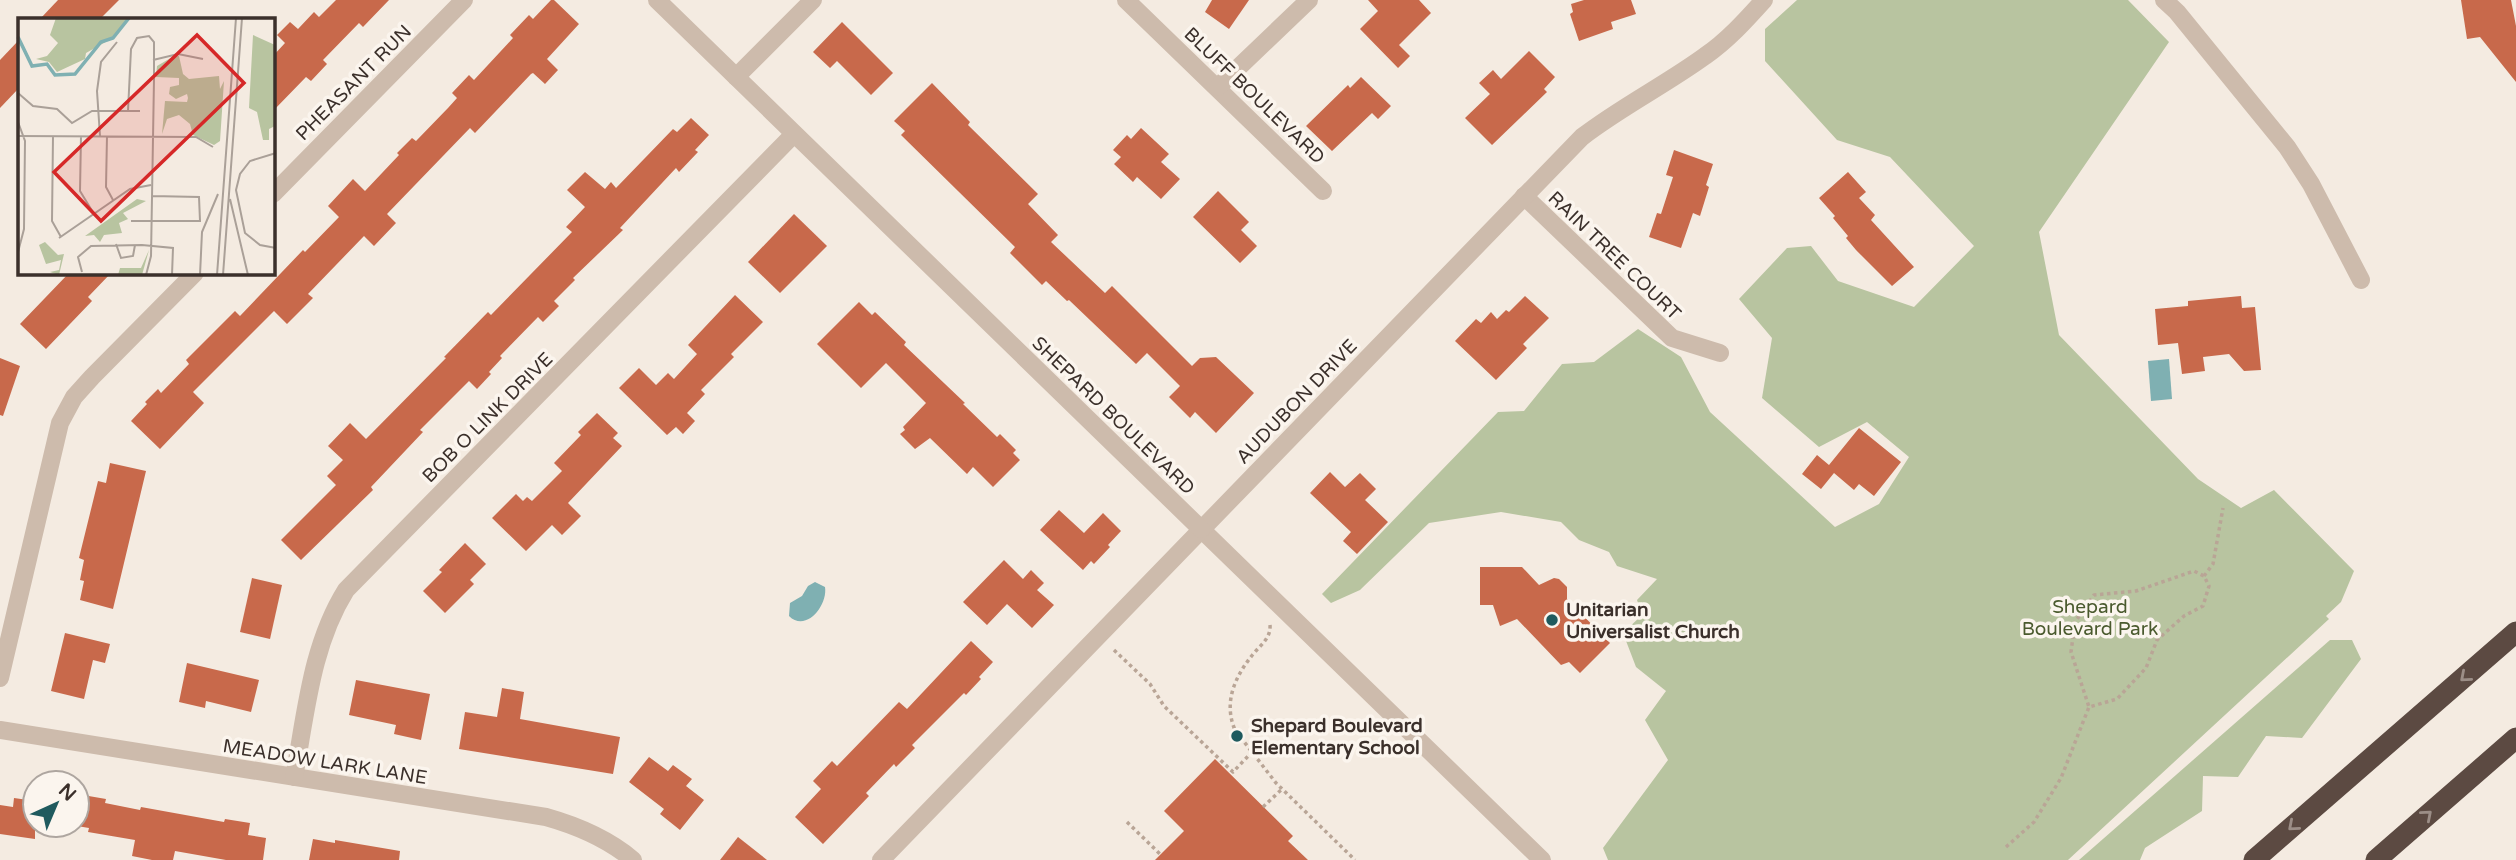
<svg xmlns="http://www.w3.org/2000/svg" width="2516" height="860" font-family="'Varela Round',sans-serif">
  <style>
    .green { fill: #b8c4a0 }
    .water { fill: #7fb0b2 }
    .building { fill: #c8694b }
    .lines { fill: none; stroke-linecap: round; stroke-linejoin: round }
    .path { stroke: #b9a596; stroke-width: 3.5; stroke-dasharray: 3.5 3.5; stroke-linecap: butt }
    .minor { stroke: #cdbbac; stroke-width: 18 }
    .tertiary { stroke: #cdbbac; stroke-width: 18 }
    .motorway { stroke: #5c4a42; stroke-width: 21 }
    .oneway { stroke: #9c8e87 }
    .poi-dot { fill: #1f5a5e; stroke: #fbf5ee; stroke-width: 2.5 }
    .labels { text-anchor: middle; stroke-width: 7; stroke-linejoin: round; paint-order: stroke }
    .street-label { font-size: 19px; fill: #3b302b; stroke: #fbf5ee }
    .park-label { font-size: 19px; fill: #4a5a2e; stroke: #fbf5ee }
    .poi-label { font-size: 19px; font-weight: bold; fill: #3b302b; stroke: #fbf5ee; text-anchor: start }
    .inset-river { fill: none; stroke: #7fb0b2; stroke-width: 3.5 }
    .inset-road { fill: none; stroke: #aaa098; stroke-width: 2 }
    .view { fill: #d62828; fill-opacity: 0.15; stroke: #d62828; stroke-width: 3.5 }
    .inset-edge { fill: none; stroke: #3b302b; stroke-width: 3.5 }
  </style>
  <rect width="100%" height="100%" fill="#f4ebe1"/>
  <!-- green -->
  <g class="green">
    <polygon points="1797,0 2128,0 2169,42 2039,232 2059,335 2198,479 2241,508 2274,490 2354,571 2341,602 2326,616 2329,619 2068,860 1608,860 1603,848 1668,760 1645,720 1666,691 1636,667 1623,633 1642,615 1637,600 1657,579 1617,566 1609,552 1579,540 1561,522 1501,512 1429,523 1360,590 1331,603 1322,594 1498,412 1524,411 1562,364 1594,362 1638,329 1681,357 1710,412 1835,527 1879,504 1909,457 1867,422 1819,447 1762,398 1772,338 1739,299 1787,248 1811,246 1838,281 1914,307 1974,246 1890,157 1837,140 1765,61 1765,29"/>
    <polygon points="2330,640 2352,640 2361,659 2302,738 2266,736 2238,777 2203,776 2202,811 2145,848 2140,860 2079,860"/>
  </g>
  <!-- water -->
  <g class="water">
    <polygon points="2169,359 2172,399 2151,401 2148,361"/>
    <path d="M815 582 825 587C828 605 806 633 789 616L790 603 802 596 808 586Z"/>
  </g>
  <!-- building -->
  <g class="building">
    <polygon points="58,0 119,0 100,19 40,19"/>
    <polygon points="336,0 389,0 363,27 359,23 323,60 327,64 311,81 306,77 273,111 273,56 285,43 277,35 290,22 298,29 314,12 319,17"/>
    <polygon points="551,0 554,0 579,24 547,59 558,70 545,84 533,73 531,74 475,133 470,128 387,214 396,223 374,246 364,236 308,294 313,298 287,324 274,311 193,392 204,403 160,449 131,421 147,404 145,402 158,389 161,393 189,364 186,360 235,311 240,316 303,250 305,252 339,217 328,206 353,179 365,191 399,155 397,153 412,138 416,141 448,108 457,98 452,93 469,75 474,80 513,38 510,35 529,15 533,19"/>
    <polygon points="1212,0 1249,0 1229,29 1205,12"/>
    <polygon points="1368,0 1419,0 1431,13 1399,45 1410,56 1398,68 1360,29 1378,11"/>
    <polygon points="1584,0 1631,0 1636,14 1611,22 1613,29 1579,41 1570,14 1573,12 1571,4"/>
    <polygon points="2461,0 2511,0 2516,26 2516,82 2480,37 2467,39"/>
    <polygon points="842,22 893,73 871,95 837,61 830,68 813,52"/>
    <polygon points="19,40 19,88 0,108 0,60"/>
    <polygon points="1529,51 1555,77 1544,89 1547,92 1492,145 1465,118 1490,94 1479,83 1493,70 1501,79"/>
    <polygon points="1361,77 1391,106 1378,119 1372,113 1332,151 1306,126 1348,85 1350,88"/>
    <polygon points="932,83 970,122 968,125 1038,194 1028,204 1058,235 1051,242 1105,293 1112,286 1192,366 1200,358 1216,357 1254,393 1216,433 1195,412 1190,418 1169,397 1180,386 1147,353 1136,364 1069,300 1067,301 1046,281 1042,285 1010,253 1015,247 901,135 905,131 894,121"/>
    <polygon points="691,118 709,135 695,150 698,152 679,172 676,168 620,228 623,230 573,278 575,280 554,301 559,306 543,322 538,317 500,356 502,358 489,372 491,374 477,389 469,381 420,430 423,432 371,487 373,490 301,560 281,540 336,485 327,476 343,460 328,446 350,423 366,439 446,358 444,357 488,312 491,315 572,232 566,227 585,207 567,190 585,172 605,189 611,182 616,188 673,129 677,132"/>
    <polygon points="1141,128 1169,154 1161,162 1180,179 1161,199 1137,177 1133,182 1114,164 1121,157 1113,150 1127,135 1131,139"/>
    <polygon points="1674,150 1713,164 1706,185 1709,187 1700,216 1693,213 1681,248 1649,237 1657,213 1661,214 1673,177 1666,175"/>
    <polygon points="1848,172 1866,192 1859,198 1875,215 1871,220 1914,267 1892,286 1856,250 1846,238 1848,236 1833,218 1835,216 1819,198"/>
    <polygon points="1218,191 1249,222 1241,230 1257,246 1240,263 1193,217"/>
    <polygon points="794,214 827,246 780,293 748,262"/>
    <polygon points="69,273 111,273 88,297 92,301 46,349 20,324"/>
    <polygon points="735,295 763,322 731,354 734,357 701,390 705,394 687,413 695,421 683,434 676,427 667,435 619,388 639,368 656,385 668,373 674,379 697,354 688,345"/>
    <polygon points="1525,296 1549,318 1523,344 1527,348 1496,380 1455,341 1476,319 1481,323 1491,312 1497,319 1506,310 1509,312"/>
    <polygon points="2241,296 2242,308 2255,307 2261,370 2244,371 2229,354 2203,357 2205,371 2182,374 2178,343 2158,345 2155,309 2188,306 2188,301"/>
    <polygon points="859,302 872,315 875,312 906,342 904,345 965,403 963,404 997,437 1000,434 1016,450 1013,453 1020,460 993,487 973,467 967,474 930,438 915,449 900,434 905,430 903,427 926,403 886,363 861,388 817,344"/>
    <polygon points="0,358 20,366 3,416 0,415"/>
    <polygon points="597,413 618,433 613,438 622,446 568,503 581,516 562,535 552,525 526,551 492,518 516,494 523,501 527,497 532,501 562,471 554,463 581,435 578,432"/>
    <polygon points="1859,428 1901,462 1874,496 1859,484 1854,490 1834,473 1821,489 1802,474 1817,455 1829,465"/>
    <polygon points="110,463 146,471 113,609 80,600 84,581 80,580 84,560 79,558 98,481 106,483"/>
    <polygon points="1330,472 1345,487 1360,473 1376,489 1365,500 1388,522 1357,554 1343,541 1351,532 1310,493"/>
    <polygon points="1059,510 1084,533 1103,513 1121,531 1108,545 1110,547 1094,564 1091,561 1083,570 1040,530"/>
    <polygon points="465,543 486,564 470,580 474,584 445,613 423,591 442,572 439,570"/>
    <polygon points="1004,560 1023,579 1031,570 1044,583 1037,590 1054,605 1032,628 1007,604 987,625 963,602"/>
    <polygon points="1480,567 1522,567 1539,585 1554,578 1559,579 1567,587 1567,599 1610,643 1580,673 1569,662 1561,665 1517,619 1500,626 1493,605 1480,605"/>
    <polygon points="252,578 282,585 270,639 240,632"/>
    <polygon points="65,633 110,644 105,663 93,660 84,699 51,691"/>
    <polygon points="971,641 993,662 979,677 981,679 966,695 964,693 912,745 915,748 896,767 894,764 866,793 869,796 823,844 795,817 821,789 813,781 832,761 837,766 899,702 907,709"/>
    <polygon points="187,663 259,680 251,712 206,701 205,708 179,702"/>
    <polygon points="356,680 430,694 421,740 394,734 396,725 349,715"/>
    <polygon points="502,688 524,692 520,719 620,737 613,774 459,749 465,712 497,717"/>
    <polygon points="649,757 668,771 673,765 692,779 686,786 704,800 680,830 660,814 664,809 629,782"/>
    <polygon points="1215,759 1293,836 1288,841 1308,860 1155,860 1184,831 1164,811"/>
    <polygon points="77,794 106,799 105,803 140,810 141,807 224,822 225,819 250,823 248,835 266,838 263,860 226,860 175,851 173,860 152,860 132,856 135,840 88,832 89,828 77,826"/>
    <polygon points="14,798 35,801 35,839 0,834 0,805 13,807"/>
    <polygon points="738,837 767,860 720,860"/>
    <polygon points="313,839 335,843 335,840 400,851 399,860 309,860"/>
  </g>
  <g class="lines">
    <!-- path -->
    <g class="path">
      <polyline points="2204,576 2213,564 2223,508"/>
      <path d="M1270 625C1271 637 1262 644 1254 653 1235 676 1223 702 1235 730L1276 783 1355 860"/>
      <polyline points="1114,650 1150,684 1164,706 1233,772 1252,752"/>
      <polyline points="1263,807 1282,789"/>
      <polyline points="1127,822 1161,855"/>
      <polyline points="2006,847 2034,822 2061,778 2089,707 2117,699 2146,668 2157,640 2184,616 2203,606 2209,586 2204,576 2194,571 2136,591 2094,595 2075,622 2071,652 2089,707"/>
    </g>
    <!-- minor -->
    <g class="minor">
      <polyline points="1126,0 1323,191"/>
      <polyline points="2164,0 2177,12 2287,147 2311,184 2361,280"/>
      <polyline points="736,77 813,0"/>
      <polyline points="1218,87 1309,0"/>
      <polyline points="273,194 464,0"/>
      <polyline points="1524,196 1672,338 1720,353"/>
      <polyline points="1201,529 1542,860"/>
      <polyline points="0,678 60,423 74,397 92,377 195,273"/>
      <path d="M0 730 546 817C578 826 607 838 633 860"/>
      <path d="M294 777C306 714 311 646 346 590L794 134"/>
      <path d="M881 860 1582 137C1621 107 1665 85 1705 56 1727 41 1746 20 1764 0"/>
    </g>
    <!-- tertiary -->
    <polyline class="tertiary" points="657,0 1201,529"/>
    <!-- motorway -->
    <g class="motorway">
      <polyline points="2254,860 2516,632"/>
      <polyline points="2376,860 2516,738"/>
    </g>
  </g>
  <!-- one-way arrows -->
  <defs><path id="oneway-chevron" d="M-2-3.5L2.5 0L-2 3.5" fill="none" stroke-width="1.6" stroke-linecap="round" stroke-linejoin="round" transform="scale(1.75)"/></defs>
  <g class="oneway">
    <use href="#oneway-chevron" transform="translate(2465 677) rotate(139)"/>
    <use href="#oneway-chevron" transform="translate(2427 815) rotate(-41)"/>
    <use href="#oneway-chevron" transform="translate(2293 826) rotate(139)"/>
  </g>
  <!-- markers -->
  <g class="poi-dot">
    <circle cx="1552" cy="620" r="7"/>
    <circle cx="1237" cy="736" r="7"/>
  </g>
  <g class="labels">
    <!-- street labels -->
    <g class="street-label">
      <text transform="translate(353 82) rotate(-45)" y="7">PHEASANT RUN</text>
      <text transform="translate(1255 95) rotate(44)" y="7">BLUFF BOULEVARD</text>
      <text transform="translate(1615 255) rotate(44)" y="7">RAIN TREE COURT</text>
      <text transform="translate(1296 401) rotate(-46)" y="7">AUDUBON DRIVE</text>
      <text transform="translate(1114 415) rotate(44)" y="7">SHEPARD BOULEVARD</text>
      <text transform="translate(487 417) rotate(-45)" y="7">BOB O LINK DRIVE</text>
      <text transform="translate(325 761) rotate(9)" y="7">MEADOW LARK LANE</text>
    </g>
    <!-- park labels -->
    <g class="park-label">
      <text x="2090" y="613">Shepard<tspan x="2090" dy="22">Boulevard Park</tspan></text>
    </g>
    <!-- poi labels -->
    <g class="poi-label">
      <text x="1566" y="616">Unitarian<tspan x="1566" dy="22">Universalist Church</tspan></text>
      <text x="1251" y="732">Shepard Boulevard<tspan x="1251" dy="22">Elementary School</tspan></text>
    </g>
  </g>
  <!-- overview -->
  <g transform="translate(18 18)">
    <rect width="257" height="257" fill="#f4ebe1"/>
    <path d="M38 0 90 1 111 0 93 21 68 35 67 41 39 54 31 44 18 41 29 38 40 25 32 17ZM235 17 257 27V108L251 111V122H245L239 94 231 90ZM156 38H161L165 56 171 61 201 58 202 71 206 63 202 123 196 127 175 117 172 106 161 97 149 101 144 116 147 83 169 84 170 80 169 76 158 81 151 76 152 69 161 67V60L138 59 139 48ZM119 181 128 183 105 195 110 201 101 205 104 215 86 217 82 224 76 217 67 218ZM27 224 40 237 46 236 41 257 32 254 41 252 43 242 28 246 21 227ZM131 232 124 257H100L102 250H123Z" fill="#b8c4a0"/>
    <path class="inset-river" d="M0 19 14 48 29 46 37 57 57 56 83 24 95 20 111 0"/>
    <path class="inset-road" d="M135 42 160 36 185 41M0 75 15 88 39 91 54 105 74 93H122M110 93 113 31 119 20 131 18 136 24V61L133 238 128 257M0 104 7 123 6 211 0 234M0 118 178 119 195 129M35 118 34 203 43 219M63 118 62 173 76 196M82 118 79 73 83 44 99 24M89 118 88 169 95 182M258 135 232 143 222 156 218 172 227 215 242 227 258 230M212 181 230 257M113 203H182L181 179 134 178M41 220 112 171 133 167M98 226 103 240 115 238 117 227M64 254 60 239 73 228 124 227 155 230 154 257M182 257 184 214 200 176M199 257 218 0M205 257 224 0"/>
    <path class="view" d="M179 17 226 65 83 203 36 154Z"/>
    <rect width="257" height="257" class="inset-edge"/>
  </g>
  <!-- north arrow -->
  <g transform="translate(56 804) rotate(44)"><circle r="33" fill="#fbf5ee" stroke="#aea6a0" stroke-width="2"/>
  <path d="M0-5L12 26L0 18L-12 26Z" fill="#1f5a5e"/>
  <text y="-10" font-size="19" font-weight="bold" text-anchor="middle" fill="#3b302b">N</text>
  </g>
</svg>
